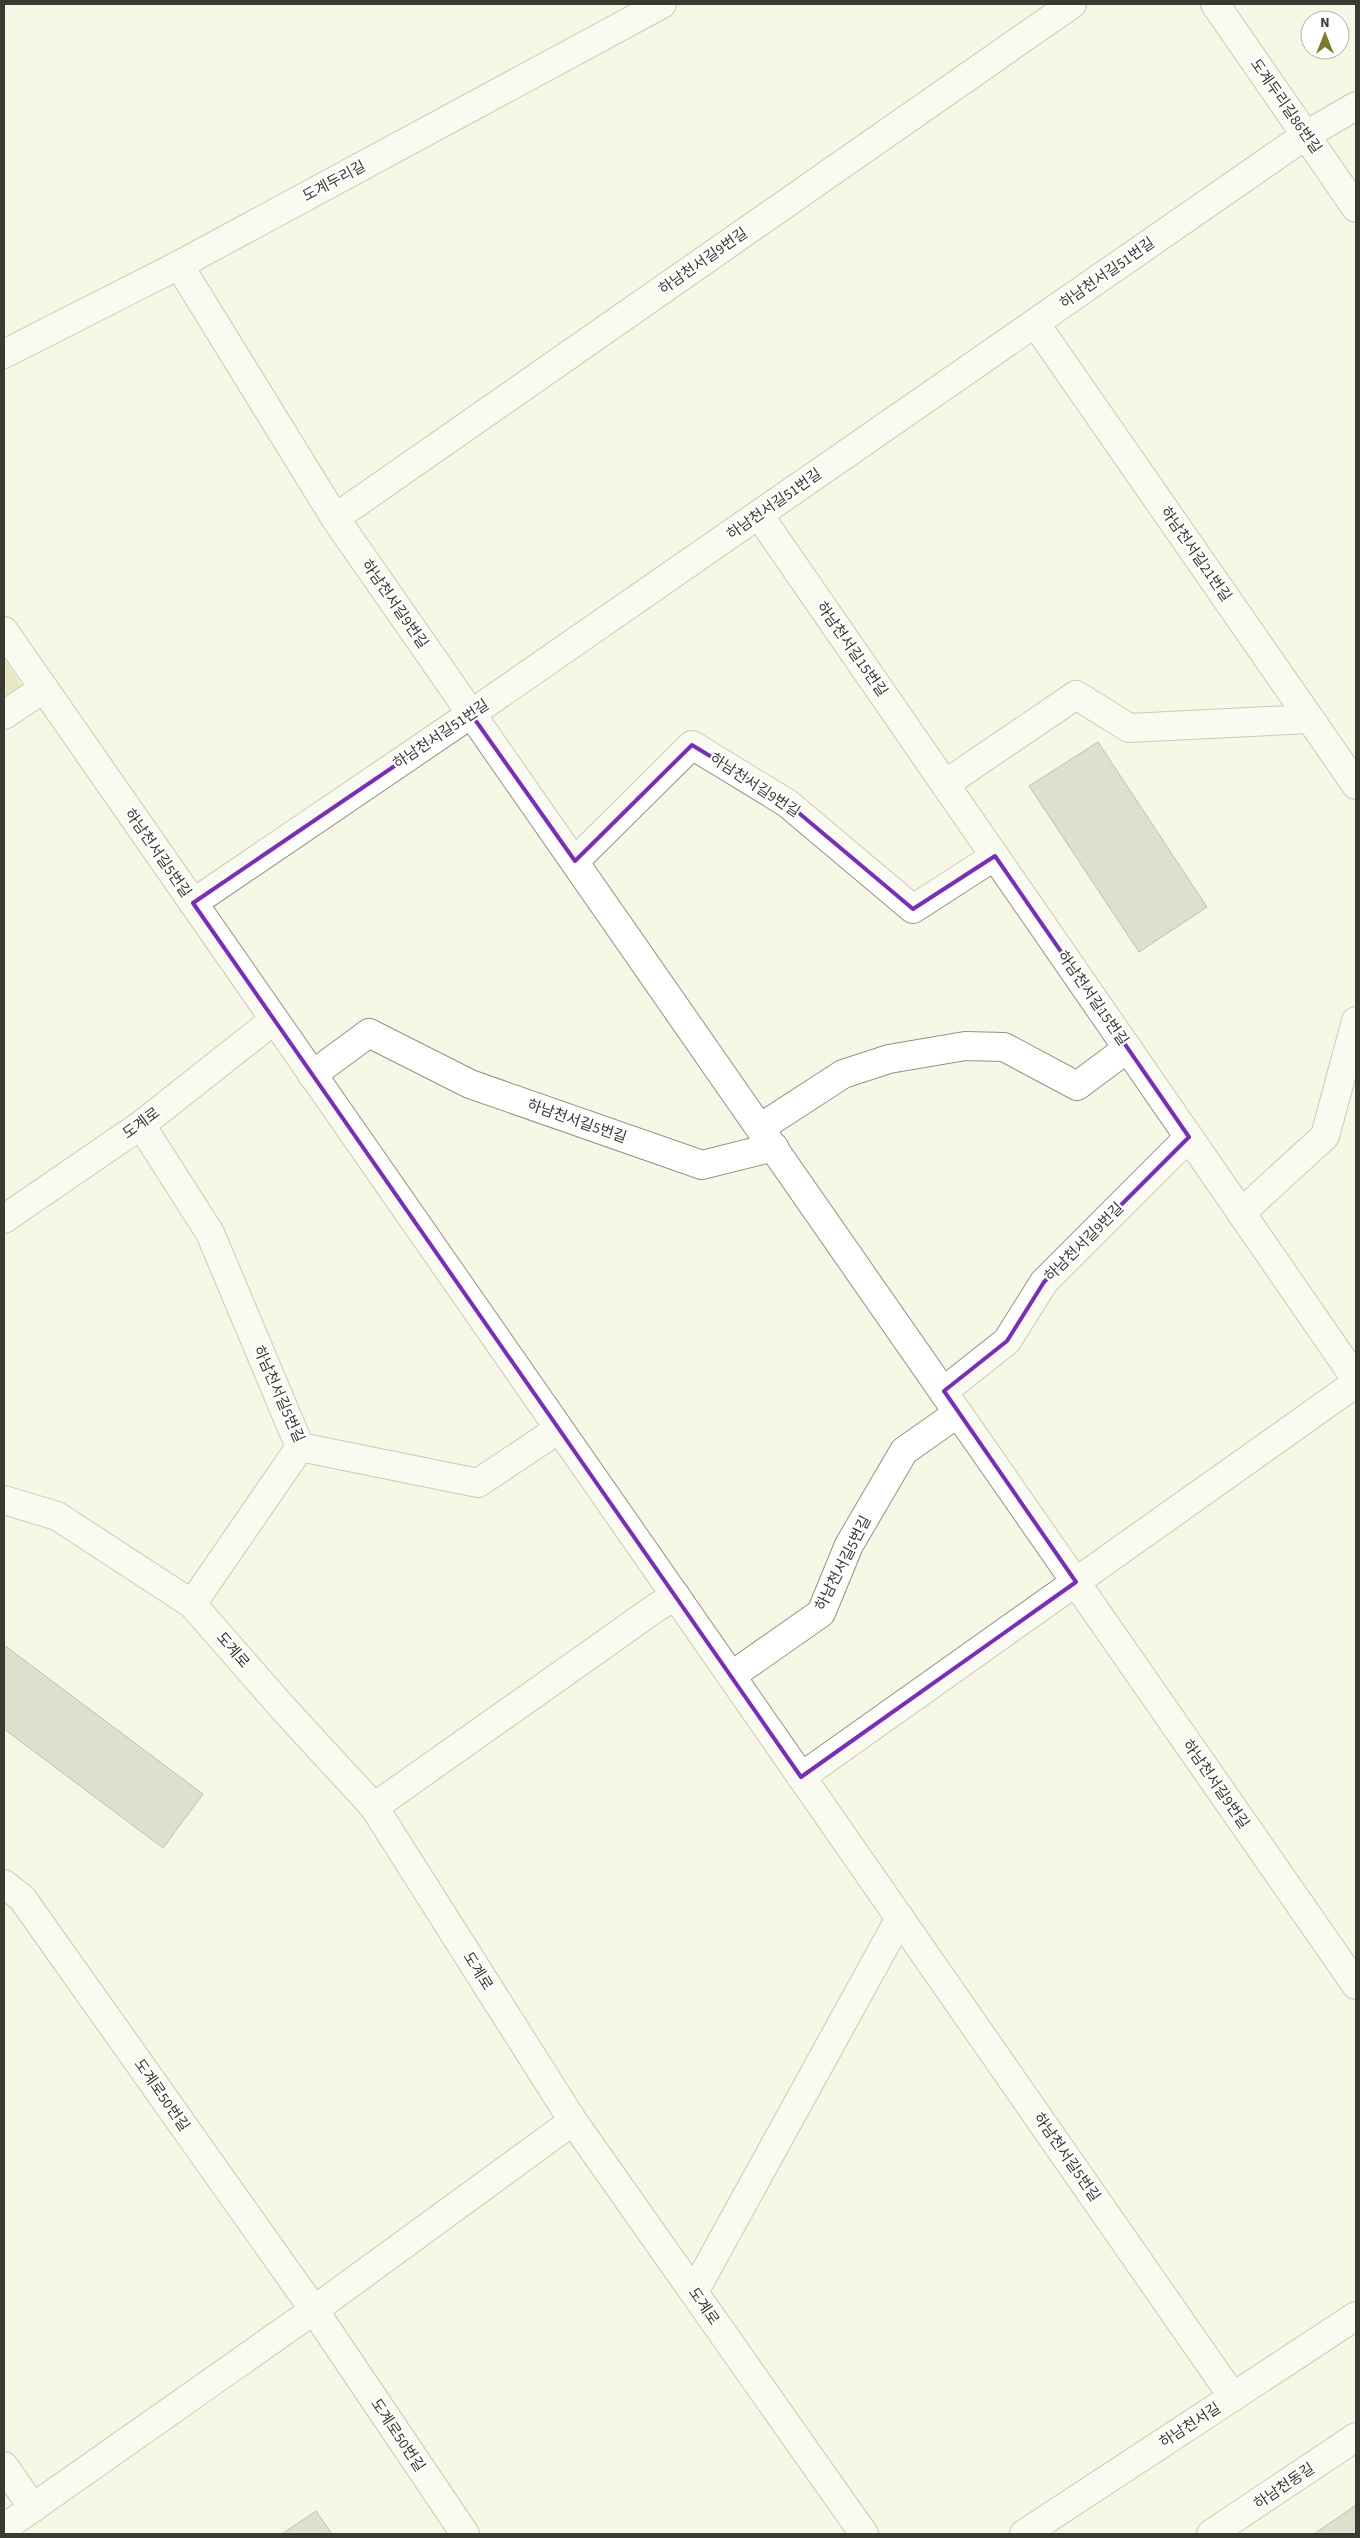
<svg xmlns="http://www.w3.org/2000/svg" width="1360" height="2538" font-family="'Source Sans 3','Noto Sans KR',sans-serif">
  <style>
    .green { fill: #d5d89e }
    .building { fill: #c1c2b0; stroke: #7c7d6c }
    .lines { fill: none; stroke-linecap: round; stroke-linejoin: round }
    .minor-casing { stroke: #939482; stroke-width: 30 }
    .minor { stroke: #fff; stroke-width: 28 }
    .marked { fill: none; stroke: #7b2cbf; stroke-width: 4; stroke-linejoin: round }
    .labels { text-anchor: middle; stroke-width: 4.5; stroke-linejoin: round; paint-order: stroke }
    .street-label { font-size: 15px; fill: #393a32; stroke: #fff }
  </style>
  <rect width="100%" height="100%" fill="#f6f7e4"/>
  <!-- green -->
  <polygon class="green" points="4,657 24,689 4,703"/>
  <!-- building -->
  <g class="building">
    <polygon points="1098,742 1207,907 1139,952 1029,786"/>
    <polygon points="4,1645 203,1794 163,1848 4,1729"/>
    <polygon points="1356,2505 1356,2534 1314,2534"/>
    <polygon points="316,2511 332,2534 282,2534"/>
  </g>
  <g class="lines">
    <!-- minor casing -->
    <g class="minor-casing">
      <g id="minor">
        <polyline points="1215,4 1356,208"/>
        <polyline points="179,265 335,518 1356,1985"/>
        <polyline points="1035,323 1356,785"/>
        <polyline points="4,354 179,265 662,4"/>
        <polyline points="759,515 1356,1379"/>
        <polyline points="335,518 1072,4"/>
        <polyline points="4,631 1233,2397"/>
        <polyline points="4,715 43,689"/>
        <polyline points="945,784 1076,695 1129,728 1310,719"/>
        <polyline points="575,861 692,745 787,803 913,909 995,856"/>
        <polyline points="193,903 471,714 1306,135 1356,106"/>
        <polyline points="312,1075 369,1033 470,1084 702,1165 774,1147"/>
        <polyline points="141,1125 210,1233 300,1447 478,1483 559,1429"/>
        <polyline points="760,1128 843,1074 889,1059 965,1046 1004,1047 1077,1086 1128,1048"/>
        <polyline points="1241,1213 1325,1136 1356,1021"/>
        <polyline points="4,1219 141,1125 274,1020"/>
        <polyline points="944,1391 1007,1341 1044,1282 1189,1137"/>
        <polyline points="4,1500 57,1516 192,1604 282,1707 374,1807 573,2121 864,2534"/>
        <polyline points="192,1604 300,1447"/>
        <polyline points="731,1676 821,1613 849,1545 904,1451 958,1413"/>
        <polyline points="801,1777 1356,1383"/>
        <polyline points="374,1807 657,1607 676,1596"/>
        <polyline points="4,1884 22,1898 314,2310 465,2534"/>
        <polyline points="694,2292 900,1918"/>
        <polyline points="4,2466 33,2508"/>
        <polyline points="4,2528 314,2310 573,2121"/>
        <polyline points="1024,2534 1356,2316"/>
        <polyline points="1211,2534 1356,2437"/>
      </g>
    </g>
    <!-- minor -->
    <use href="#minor" class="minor"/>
  </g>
  <!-- marked area -->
  <path d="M0 0H1360V2538H0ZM471 714 575 861 692 745 787 803 913 909 995 856 1189 1137 1044 1282 1007 1341 944 1391 1076 1582 801 1777 193 903Z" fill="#f6f7e4" fill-opacity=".55" fill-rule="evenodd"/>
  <path class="marked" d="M471 714 575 861 692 745 787 803 913 909 995 856 1189 1137 1044 1282 1007 1341 944 1391 1076 1582 801 1777 193 903Z"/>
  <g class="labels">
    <!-- street labels -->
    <g class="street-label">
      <text transform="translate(1286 106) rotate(55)" y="5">도계두리길86번길</text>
      <text transform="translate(334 181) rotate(-28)" y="5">도계두리길</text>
      <text transform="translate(703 261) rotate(-35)" y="5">하남천서길9번길</text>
      <text transform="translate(1107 273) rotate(-35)" y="5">하남천서길51번길</text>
      <text transform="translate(774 504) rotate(-35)" y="5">하남천서길51번길</text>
      <text transform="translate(1196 554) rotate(55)" y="5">하남천서길21번길</text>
      <text transform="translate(395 604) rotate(55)" y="5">하남천서길9번길</text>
      <text transform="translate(852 649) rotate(55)" y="5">하남천서길15번길</text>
      <text transform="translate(441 734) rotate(-34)" y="5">하남천서길51번길</text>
      <text transform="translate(755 785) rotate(33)" y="5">하남천서길9번길</text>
      <text transform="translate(158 853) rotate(55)" y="5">하남천서길5번길</text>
      <text transform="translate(1093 998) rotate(55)" y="5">하남천서길15번길</text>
      <text transform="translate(577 1121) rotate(19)" y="5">하남천서길5번길</text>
      <text transform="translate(141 1123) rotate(-36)" y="5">도계로</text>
      <text transform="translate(1084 1242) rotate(-45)" y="5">하남천서길9번길</text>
      <text transform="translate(279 1394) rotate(66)" y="5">하남천서길5번길</text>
      <text transform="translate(843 1563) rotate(-63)" y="5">하남천서길5번길</text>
      <text transform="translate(233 1650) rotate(49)" y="5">도계로</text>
      <text transform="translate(1216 1784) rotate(55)" y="5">하남천서길9번길</text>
      <text transform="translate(478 1971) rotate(58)" y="5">도계로</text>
      <text transform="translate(162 2095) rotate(55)" y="5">도계로50번길</text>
      <text transform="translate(1067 2157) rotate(55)" y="5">하남천서길5번길</text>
      <text transform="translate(704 2306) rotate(55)" y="5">도계로</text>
      <text transform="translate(1190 2425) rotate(-33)" y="5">하남천서길</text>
      <text transform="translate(398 2435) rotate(56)" y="5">도계로50번길</text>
      <text transform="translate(1284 2486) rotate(-34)" y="5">하남천동길</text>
    </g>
  </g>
  <!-- border -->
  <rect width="1360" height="2538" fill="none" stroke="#393a32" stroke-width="10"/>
  <!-- north arrow -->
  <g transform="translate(1325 35)"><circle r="24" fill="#ffffff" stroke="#b0b0ad"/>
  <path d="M0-4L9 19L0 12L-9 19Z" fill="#7b7d26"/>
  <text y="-8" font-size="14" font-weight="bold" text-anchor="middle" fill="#393a32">N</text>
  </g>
</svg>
